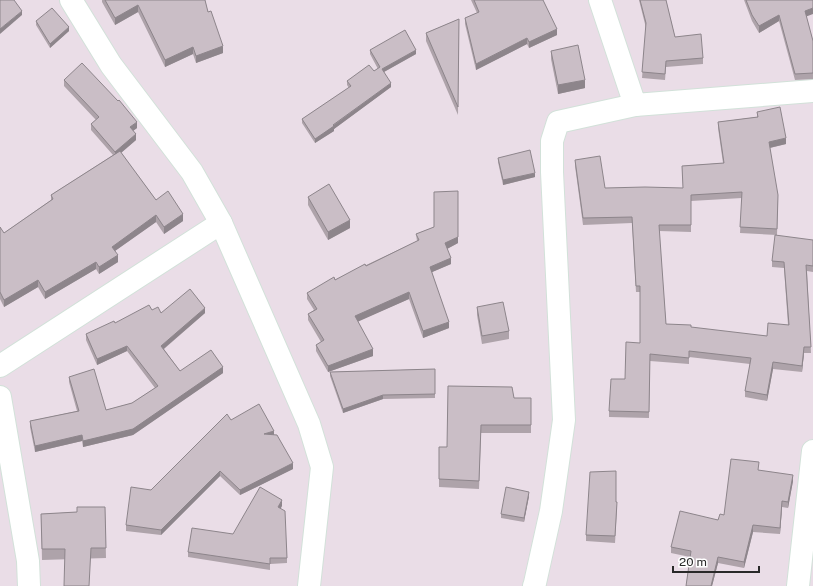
<svg xmlns="http://www.w3.org/2000/svg" width="813" height="586" font-family="'Public Sans',sans-serif">
  <style>
    .lines { fill: none; stroke-linecap: round; stroke-linejoin: round }
    .street-casing { stroke: #d2e1d9; stroke-width: 24 }
    .street { stroke: #fff; stroke-width: 22 }
    .wall { fill: #aea3aa }
    .shaded-wall { fill: #8d858b }
    .building { fill: #cabec6; stroke: #8d858b }
  </style>
  <rect width="100%" height="100%" fill="#eadde7"/>
  <g class="lines">
    <!-- street casing -->
    <g class="street-casing">
      <g id="street">
        <polyline points="71,0 111,65 192,172 221,223 309,424 322,467 309,586"/>
        <polyline points="600,0 635,105 813,91"/>
        <polyline points="0,366 221,223"/>
        <polyline points="0,397 28,561 29,586"/>
        <polyline points="534,586 535,583 551,511 564,420 552,172 552,141 558,122 635,105"/>
        <polyline points="798,586 813,451"/>
      </g>
    </g>
    <!-- street -->
    <use href="#street" class="street"/>
  </g>
  <!-- wall -->
  <g class="wall">
    <polygon points="102,0 205,0 208,12 223,53 196,63 193,54 165,67 138,12 115,25 102,2"/>
    <polygon points="471,0 543,0 557,35 529,48 527,44 476,70 465,24 465,18 477,13"/>
    <polygon points="639,0 666,0 675,37 703,58 703,64 666,67 665,80 642,78 646,28"/>
    <polygon points="744,0 813,0 806,16 813,41 813,79 795,80 779,21 759,33 752,21"/>
    <polygon points="459,19 458,115 426,41 426,33"/>
    <polygon points="36,21 69,31 50,48 36,25"/>
    <polygon points="370,50 416,54 384,72 391,87 334,129 334,131 315,143 302,123 302,119 349,88 347,85 347,81 374,71 378,69 370,54"/>
    <polygon points="551,51 585,88 558,94 551,59"/>
    <polygon points="64,80 137,128 133,131 136,140 121,153 156,200 183,221 164,234 156,222 115,251 118,262 99,274 96,269 45,299 38,287 4,307 0,299 0,227 4,233 51,200 51,195 113,155 91,130 91,124 96,120 64,86"/>
    <polygon points="757,112 786,144 770,148 778,202 777,235 740,233 742,198 691,201 691,232 659,231 666,324 691,328 767,336 788,325 784,268 772,267 772,261 813,240 813,272 807,271 811,353 804,353 802,372 773,369 767,401 745,397 745,391 750,364 689,357 689,364 650,361 649,418 609,417 609,411 625,379 640,343 640,292 636,292 632,223 583,225 575,166 575,160 605,188 683,188 682,166 723,163 718,128 718,122 757,117"/>
    <polygon points="498,158 535,177 503,185 498,162"/>
    <polygon points="458,191 458,243 447,249 451,264 432,272 449,328 423,338 409,299 358,321 373,356 328,372 316,351 316,345 321,342 308,320 308,314 314,310 307,299 307,293 417,241 416,234 434,227"/>
    <polygon points="308,197 350,228 328,240 308,205"/>
    <polygon points="477,307 509,331 509,339 482,344 477,315"/>
    <polygon points="152,310 161,313 205,313 164,349 180,371 223,373 133,435 83,447 82,441 35,452 30,427 30,421 77,411 69,382 69,377 106,410 132,403 155,388 127,351 97,365 86,340 86,334"/>
    <polygon points="435,369 435,398 383,399 343,413 330,376 330,372"/>
    <polygon points="514,398 531,398 531,433 481,433 479,489 439,487 439,479 447,447"/>
    <polygon points="231,420 274,435 293,469 240,495 220,476 161,535 126,531 126,525"/>
    <polygon points="759,470 793,481 788,508 782,507 780,534 753,532 744,568 718,563 712,586 686,586 690,557 671,553 671,547 718,520 724,515"/>
    <polygon points="529,496 524,522 501,518 501,514"/>
    <polygon points="616,502 617,508 615,543 586,541 586,535"/>
    <polygon points="282,506 281,508 287,558 287,563 270,564 270,570 188,557 188,552 233,534"/>
    <polygon points="105,507 106,558 42,560 41,514 77,512"/>
  </g>
  <!-- shaded-wall -->
  <g class="shaded-wall">
    <polygon points="138,5 138,12 115,25 115,18"/>
    <polygon points="813,8 813,14 805,17 805,11"/>
    <polygon points="22,11 22,15 0,34 0,29"/>
    <polygon points="779,15 779,21 759,33 759,26"/>
    <polygon points="69,27 69,31 50,48 50,44"/>
    <polygon points="557,29 557,35 529,48 529,42"/>
    <polygon points="527,38 527,44 476,70 476,64"/>
    <polygon points="223,46 223,53 196,63 196,56"/>
    <polygon points="193,47 193,54 165,67 165,60"/>
    <polygon points="416,50 416,54 382,73 382,69"/>
    <polygon points="585,80 585,88 558,94 558,85"/>
    <polygon points="391,83 391,87 334,129 334,131 315,143 315,139"/>
    <polygon points="137,122 137,128 130,133 130,127"/>
    <polygon points="136,134 136,140 115,158 115,152"/>
    <polygon points="786,138 786,144 769,148 769,142"/>
    <polygon points="535,173 535,177 503,185 503,180"/>
    <polygon points="183,214 183,221 164,234 164,227"/>
    <polygon points="156,215 156,222 112,253 112,247"/>
    <polygon points="350,220 350,228 328,240 328,232"/>
    <polygon points="458,237 458,243 445,250 445,243"/>
    <polygon points="118,255 118,262 99,274 99,267"/>
    <polygon points="451,258 451,264 430,273 430,267"/>
    <polygon points="96,262 96,269 45,299 45,292"/>
    <polygon points="38,280 38,287 4,307 4,300"/>
    <polygon points="409,292 409,299 355,323 355,316"/>
    <polygon points="205,308 205,313 161,351 161,346"/>
    <polygon points="449,322 449,328 423,338 423,331"/>
    <polygon points="127,346 127,351 97,365 97,359"/>
    <polygon points="804,347 804,353 802,372 802,366"/>
    <polygon points="373,349 373,356 328,372 328,366"/>
    <polygon points="773,362 773,369 767,401 767,395"/>
    <polygon points="223,367 223,373 133,435 83,447 83,441"/>
    <polygon points="383,395 383,399 343,413 343,409"/>
    <polygon points="274,431 274,436 264,434"/>
    <polygon points="82,435 82,441 35,452 35,446"/>
    <polygon points="293,463 293,469 240,495 240,490"/>
    <polygon points="220,471 220,476 161,535 161,530"/>
    <polygon points="793,475 793,481 788,508 788,502"/>
    <polygon points="529,492 529,496 524,522 524,518"/>
    <polygon points="282,500 282,506 278,512 278,507"/>
    <polygon points="782,501 782,507 780,534 780,528"/>
    <polygon points="753,525 753,532 744,568 744,562"/>
    <polygon points="718,557 718,563 712,586 711,586"/>
  </g>
  <!-- building -->
  <g class="building">
    <polygon points="0,0 14,0 22,11 0,29"/>
    <polygon points="105,0 205,0 208,12 211,11 223,46 196,56 193,47 165,60 138,5 115,18"/>
    <polygon points="474,0 543,0 557,29 529,42 527,38 476,64 465,18 479,12"/>
    <polygon points="640,0 666,0 675,37 701,34 703,58 666,61 665,74 642,72 646,23"/>
    <polygon points="746,0 813,0 813,8 805,11 813,41 813,73 795,74 779,15 759,26 752,15"/>
    <polygon points="52,8 69,27 50,44 36,21"/>
    <polygon points="459,19 458,107 426,33"/>
    <polygon points="405,30 416,50 382,69 391,83 333,125 334,126 315,139 302,119 351,86 347,81 369,65 374,71 380,67 370,50"/>
    <polygon points="578,45 585,80 558,85 551,51"/>
    <polygon points="82,63 118,101 119,100 137,122 130,127 136,134 115,152 91,124 99,117 64,80"/>
    <polygon points="780,107 786,138 769,142 778,195 777,229 740,227 742,192 691,195 691,225 659,225 666,324 691,325 691,327 767,336 768,323 789,325 784,262 772,261 775,235 813,240 813,266 806,265 811,347 804,347 802,366 773,362 767,395 745,391 751,358 689,351 689,358 650,354 649,412 609,411 611,379 625,379 626,342 640,343 640,286 636,286 632,217 583,218 575,160 600,156 605,188 645,187 683,188 682,166 724,163 718,122 758,117 757,112"/>
    <polygon points="530,150 535,173 503,180 498,158"/>
    <polygon points="120,151 156,200 168,191 183,214 164,227 156,215 112,247 118,255 99,267 96,262 45,292 38,280 4,300 0,292 0,227 4,233 53,199 51,195"/>
    <polygon points="329,184 350,220 328,232 308,197"/>
    <polygon points="458,191 458,237 445,243 451,258 430,267 449,322 423,331 409,292 355,316 373,349 328,366 316,345 324,340 308,314 317,309 307,293 334,277 335,280 365,264 366,266 419,240 416,234 434,227 434,192"/>
    <polygon points="190,289 205,308 161,346 180,371 211,350 223,367 133,429 83,441 82,435 35,446 30,421 79,411 69,377 94,369 106,410 132,403 158,386 127,346 97,359 86,334 114,321 115,323 149,305 152,310 158,307 161,313"/>
    <polygon points="503,302 509,331 482,336 477,307"/>
    <polygon points="435,369 435,394 383,395 343,409 330,372"/>
    <polygon points="448,386 512,387 514,398 531,398 531,425 481,425 479,481 439,479 439,447 447,447"/>
    <polygon points="259,404 274,431 264,434 277,435 293,463 240,490 220,471 161,530 126,525 131,487 151,490 227,414 231,420"/>
    <polygon points="731,459 759,462 758,470 793,475 788,502 782,501 780,528 753,525 744,562 718,557 711,586 686,586 691,551 671,547 680,511 718,520 720,514 724,515"/>
    <polygon points="616,471 616,502 617,502 615,536 586,535 590,472"/>
    <polygon points="260,487 282,500 278,507 285,511 287,558 270,558 270,564 188,552 192,528 233,534"/>
    <polygon points="506,487 529,492 524,518 501,514"/>
    <polygon points="77,507 105,507 106,548 91,548 89,586 64,586 65,549 42,549 41,514 77,512"/>
  </g>
  <!-- scale -->
  <path d="M673 566v6h86v-6" fill="none" stroke="#292929" stroke-width="2"/>
  <text x="679" y="566" font-size="12" fill="#292929" stroke="#ffffff" stroke-width="3" paint-order="stroke">20 m</text>
</svg>
